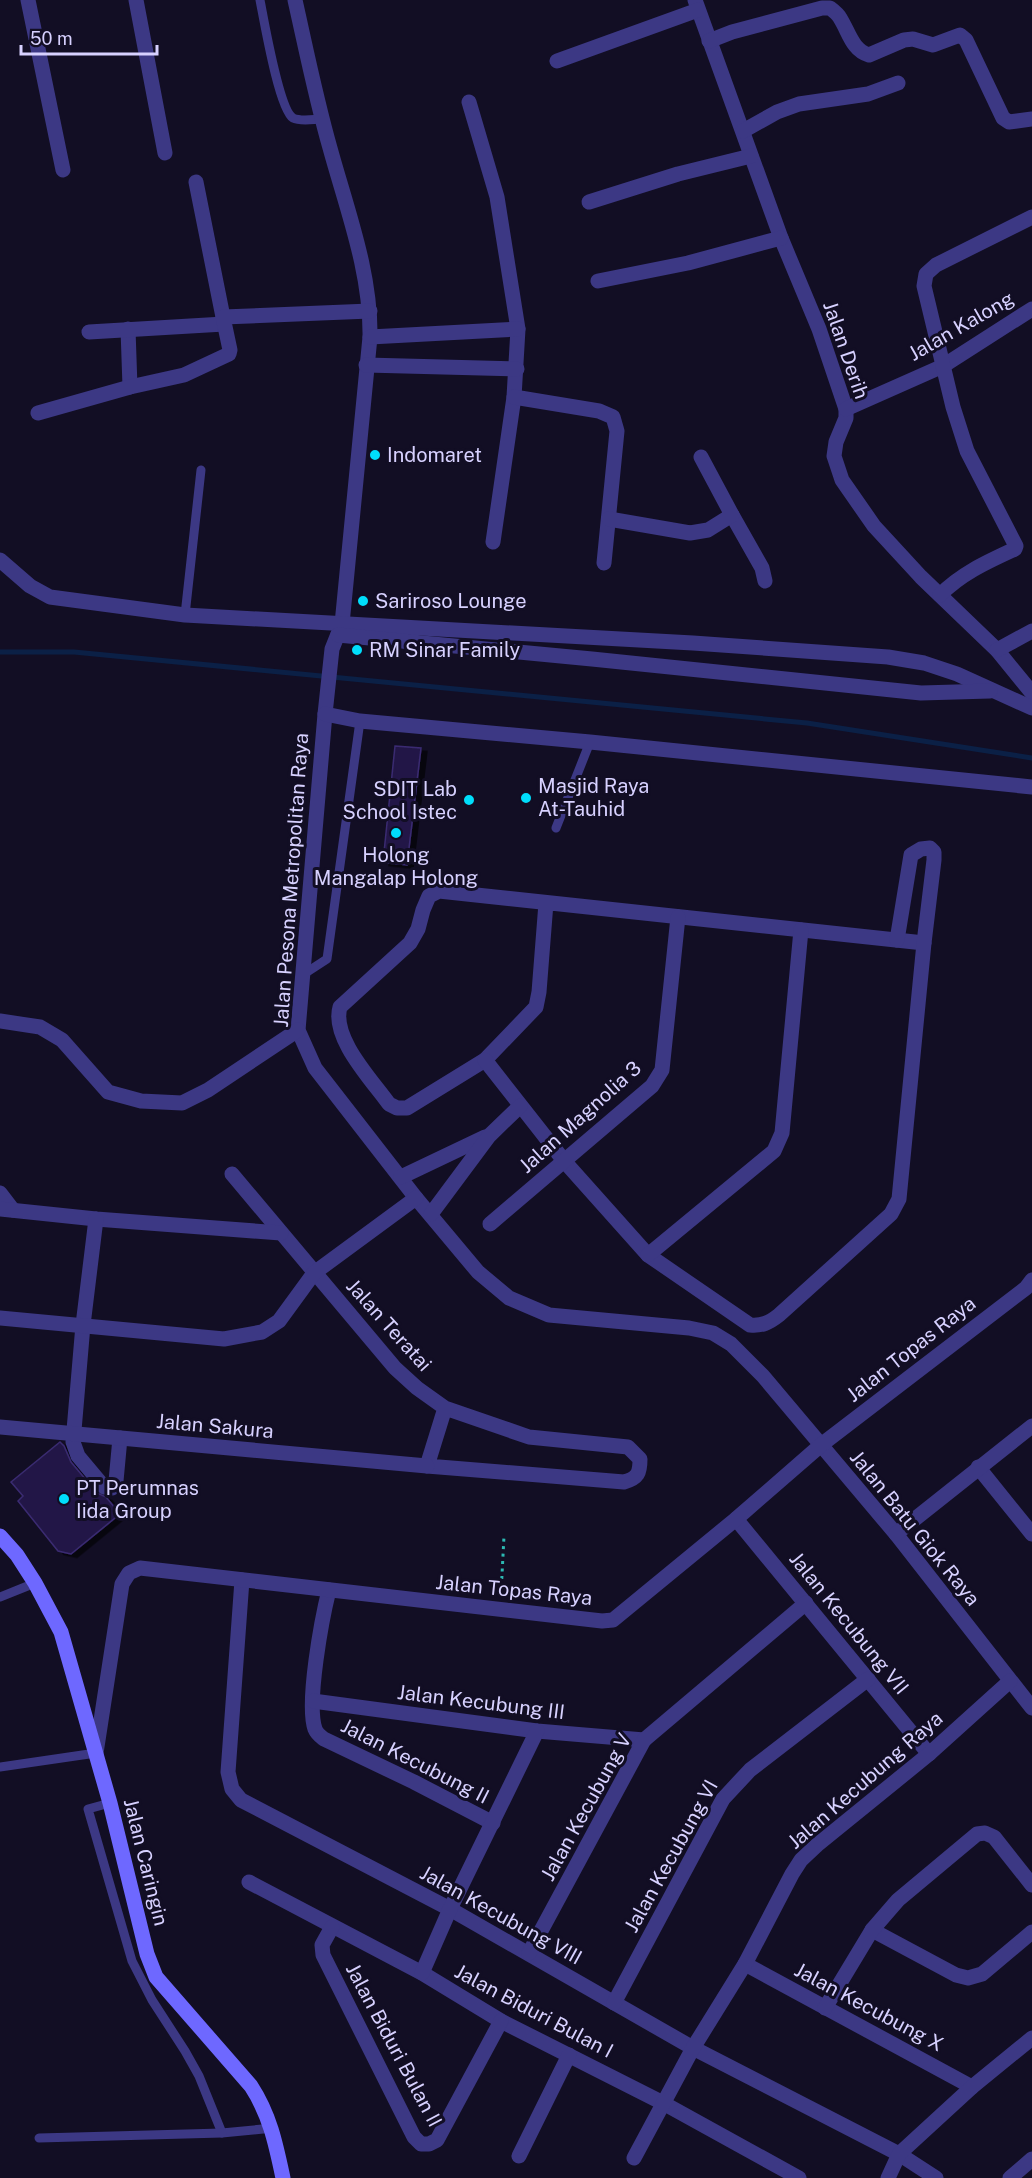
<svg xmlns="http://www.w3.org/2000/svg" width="1032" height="2178" font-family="'Public Sans',sans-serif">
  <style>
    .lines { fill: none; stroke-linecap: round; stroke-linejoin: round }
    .stream { stroke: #0b2046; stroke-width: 5 }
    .building { fill: #231946; stroke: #3a2b72; stroke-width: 1.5; filter: url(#shadow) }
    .path { stroke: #2cb8b2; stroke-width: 3; stroke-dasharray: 3 4.5; stroke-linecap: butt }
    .service { stroke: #3c3884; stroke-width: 9 }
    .minor { stroke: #3c3884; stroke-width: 15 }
    .secondary { stroke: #6e68ff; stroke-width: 15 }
    .poi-dot { fill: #00defc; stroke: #120e24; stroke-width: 2 }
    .labels { text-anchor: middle; stroke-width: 6; stroke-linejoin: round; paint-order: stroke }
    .street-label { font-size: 20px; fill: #d7d1ff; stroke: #120e24 }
    .poi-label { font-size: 20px; fill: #d7d1ff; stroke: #120e24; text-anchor: start }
  </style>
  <defs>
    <filter id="shadow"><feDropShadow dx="6" dy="3.5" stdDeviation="0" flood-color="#0009"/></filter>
  </defs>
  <rect width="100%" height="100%" fill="#120e24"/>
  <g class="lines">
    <!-- stream -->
    <polyline class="stream" points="0,652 74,652 807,723 1032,758"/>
  </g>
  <!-- building -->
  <g class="building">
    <polygon points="395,746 421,748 407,865 383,862"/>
    <polygon points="60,1442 64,1446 71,1462 97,1493 106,1497 120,1514 71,1554 58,1551 18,1501 23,1496 11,1482"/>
  </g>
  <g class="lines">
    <!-- path -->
    <polyline class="path" points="501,1594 504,1536"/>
    <!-- service -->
    <g class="service">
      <path d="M260 0C264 20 279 109 293 118 301 122 314 119 322 119"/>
      <polyline points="185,615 201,470"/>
      <polyline points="556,828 590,742"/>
      <polyline points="304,974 327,959 360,721"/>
      <polyline points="0,1597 35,1583"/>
      <polyline points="0,1767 96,1753"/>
      <polyline points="110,1803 88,1809 132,1961 152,2000 185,2051 199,2076 222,2133 273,2128"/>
      <polyline points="39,2138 222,2133"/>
    </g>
    <!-- minor -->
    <g class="minor">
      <polyline points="28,0 63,170"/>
      <polyline points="136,0 165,153"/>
      <path d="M295 0C306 49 316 99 330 148 347 210 371 272 370 337L342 624 332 649 325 714 298 1030 315 1068 416 1198 478 1272 509 1298 549 1315 689 1328 713 1333 731 1344 763 1376 896 1534 1032 1708"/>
      <polyline points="695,0 781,238 819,329 846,409 846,418 836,442 834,456 842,480 874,526 921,577 997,650 1032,693"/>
      <path d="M709 41 732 32 822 8H830C834 11 838 14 840 18 849 32 852 50 869 55L904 40 913 39 933 45 960 35 966 40 1003 118 1009 122 1032 119"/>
      <polyline points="557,61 698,10"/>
      <polyline points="469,102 497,197 518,329 514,397 493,542"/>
      <polyline points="743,131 777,112 799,104 868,94 898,83"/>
      <polyline points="196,182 223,317"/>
      <polyline points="589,202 678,174 751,156"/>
      <polyline points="598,281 688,263 781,238"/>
      <polyline points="128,329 130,387"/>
      <polyline points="89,332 224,324"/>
      <polyline points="370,337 518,329"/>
      <polyline points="366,365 517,369"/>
      <polyline points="514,397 599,411 613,417 617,431 604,563"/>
      <polyline points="846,409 943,366 1032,309"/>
      <polyline points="38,413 130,387 184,375 229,354 230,350 223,317 370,311"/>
      <polyline points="732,515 762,568 765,581"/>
      <polyline points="609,519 690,533 708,530 732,515 701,457"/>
      <polyline points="0,560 30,586 50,597 185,615 693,643 888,657 924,663 957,674 1032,708"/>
      <path d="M940 595C962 573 987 562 1015 549L1016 546 967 451 953 407 924 286 926 274 936 265 1032 217"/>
      <polyline points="338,635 592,659 921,693 990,691"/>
      <polyline points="997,650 1032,631"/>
      <polyline points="325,714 360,721 590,742 1032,787"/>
      <path d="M546 903 539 992 536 1007 485 1060 407 1108H397L389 1104C372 1080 331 1038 340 1007L410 943 418 929 423 910 429 896 439 891 924 943"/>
      <polyline points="0,1021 40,1027 62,1040 108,1092 141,1101 182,1103 208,1090 298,1030"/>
      <path d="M485 1060 565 1162 648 1255 750 1325C762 1326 769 1323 779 1315L891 1214 899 1199 924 943 934 860V852L930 848 921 849 911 855 897 940"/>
      <path d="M232 1174 395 1368 417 1388 445 1408 529 1437 628 1447 640 1459C640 1473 638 1478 624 1482L427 1466 445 1408"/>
      <polyline points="401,1177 485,1137"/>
      <polyline points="0,1193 13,1210"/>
      <polyline points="0,1209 96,1219 281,1233"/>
      <polyline points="431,1214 489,1136 520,1106"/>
      <polyline points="96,1219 83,1325 73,1442 78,1456 104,1487 112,1488 116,1481 120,1438"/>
      <polyline points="490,1224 652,1086 662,1070 678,917"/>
      <polyline points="648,1255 774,1151 782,1133 801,930"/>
      <polyline points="0,1318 224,1339 262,1332 279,1321 314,1273 416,1198"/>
      <polyline points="0,1427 427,1466"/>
      <polyline points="978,1467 1032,1534"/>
      <polyline points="736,1519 929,1754"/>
      <polyline points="896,1534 1032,1426"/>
      <polyline points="242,1580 228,1772 232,1789 241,1800 450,1909 693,2048 899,2154 936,2178"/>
      <path d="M329 1590C322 1618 306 1703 315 1729 317 1734 320 1736 324 1739L414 1782 493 1823"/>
      <polyline points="313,1701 537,1731 644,1740"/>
      <polyline points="96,1753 122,1584 129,1573 140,1568 602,1621 613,1620 736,1519 821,1445 1026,1288 1032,1280"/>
      <polyline points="249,1882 422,1973 501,2021 663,2103 799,2178"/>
      <polyline points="332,1927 322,1945 323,1955 414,2137 421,2144 429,2144 437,2140 501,2021"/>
      <polyline points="872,1930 956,1975 968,1978 982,1974 1032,1932"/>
      <polyline points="529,1953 644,1740 806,1603"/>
      <polyline points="745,1964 972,2087"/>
      <polyline points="422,1973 450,1909 537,1731"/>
      <polyline points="614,2003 723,1799 750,1770 868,1679"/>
      <polyline points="825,2008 872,1930 898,1900 977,1834 985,1833 994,1837 1032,1885"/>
      <polyline points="519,2156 569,2055"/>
      <polyline points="634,2158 693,2048 745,1964 792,1874 801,1860 817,1845 929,1754 1010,1681"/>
      <polyline points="888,2178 899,2154 972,2087 1032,2038"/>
      <polyline points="1010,2178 1032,2159"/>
    </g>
    <!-- secondary -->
    <path class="secondary" d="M0 1536 17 1555 35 1583 61 1632 110 1803 147 1954 156 1977 251 2086C270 2115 276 2145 283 2178"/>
  </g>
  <!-- markers -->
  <g class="poi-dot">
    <circle cx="375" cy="455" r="6"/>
    <circle cx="363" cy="601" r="6"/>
    <circle cx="357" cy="650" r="6"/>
    <circle cx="526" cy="798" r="6"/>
    <circle cx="469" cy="800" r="6"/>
    <circle cx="396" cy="833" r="6"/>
    <circle cx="64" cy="1499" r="6"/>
  </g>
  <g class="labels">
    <!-- street labels -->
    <g class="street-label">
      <text transform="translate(961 326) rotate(-30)" y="7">Jalan Kalong</text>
      <text transform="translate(846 350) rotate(71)" y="7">Jalan Derih</text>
      <text transform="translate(291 880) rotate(-86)" y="7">Jalan Pesona Metropolitan Raya</text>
      <text transform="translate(580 1117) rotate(-42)" y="7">Jalan Magnolia 3</text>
      <text transform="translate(389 1325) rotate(48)" y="7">Jalan Teratai</text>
      <text transform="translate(911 1349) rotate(-38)" y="7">Jalan Topas Raya</text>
      <text transform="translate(215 1426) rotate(5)" y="7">Jalan Sakura</text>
      <text transform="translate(915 1528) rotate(51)" y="7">Jalan Batu Giok Raya</text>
      <text transform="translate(514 1590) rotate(6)" y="7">Jalan Topas Raya</text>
      <text transform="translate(849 1623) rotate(51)" y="7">Jalan Kecubung VII</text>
      <text transform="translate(481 1702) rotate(7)" y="7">Jalan Kecubung III</text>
      <text transform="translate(415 1761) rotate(27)" y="7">Jalan Kecubung II</text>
      <text transform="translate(865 1780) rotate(-41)" y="7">Jalan Kecubung Raya</text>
      <text transform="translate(586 1807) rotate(-61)" y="7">Jalan Kecubung V</text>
      <text transform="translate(671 1856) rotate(-61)" y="7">Jalan Kecubung VI</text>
      <text transform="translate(146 1862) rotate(76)" y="7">Jalan Caringin</text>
      <text transform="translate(501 1915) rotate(29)" y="7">Jalan Kecubung VIII</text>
      <text transform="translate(869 2007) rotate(28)" y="7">Jalan Kecubung X</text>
      <text transform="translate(534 2011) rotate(28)" y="7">Jalan Biduri Bulan I</text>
      <text transform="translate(394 2045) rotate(62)" y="7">Jalan Biduri Bulan II</text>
    </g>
    <!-- poi labels -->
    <g class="poi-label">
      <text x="387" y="462">Indomaret</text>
      <text x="375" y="608">Sariroso Lounge</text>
      <text x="369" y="657">RM Sinar Family</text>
      <text x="538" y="793">Masjid Raya<tspan x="538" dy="23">At-Tauhid</tspan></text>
      <text x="457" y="796" text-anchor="end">SDIT Lab<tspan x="457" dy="23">School Istec</tspan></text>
      <text x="396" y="862" text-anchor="middle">Holong<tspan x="396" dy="23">Mangalap Holong</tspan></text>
      <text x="76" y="1495">PT Perumnas<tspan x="76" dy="23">Iida Group</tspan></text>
    </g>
  </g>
  <!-- scale -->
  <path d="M21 45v9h136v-9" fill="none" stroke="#d7d1ff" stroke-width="3"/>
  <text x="30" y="45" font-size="18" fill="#d7d1ff" stroke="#120e24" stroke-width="4.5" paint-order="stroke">50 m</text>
</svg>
